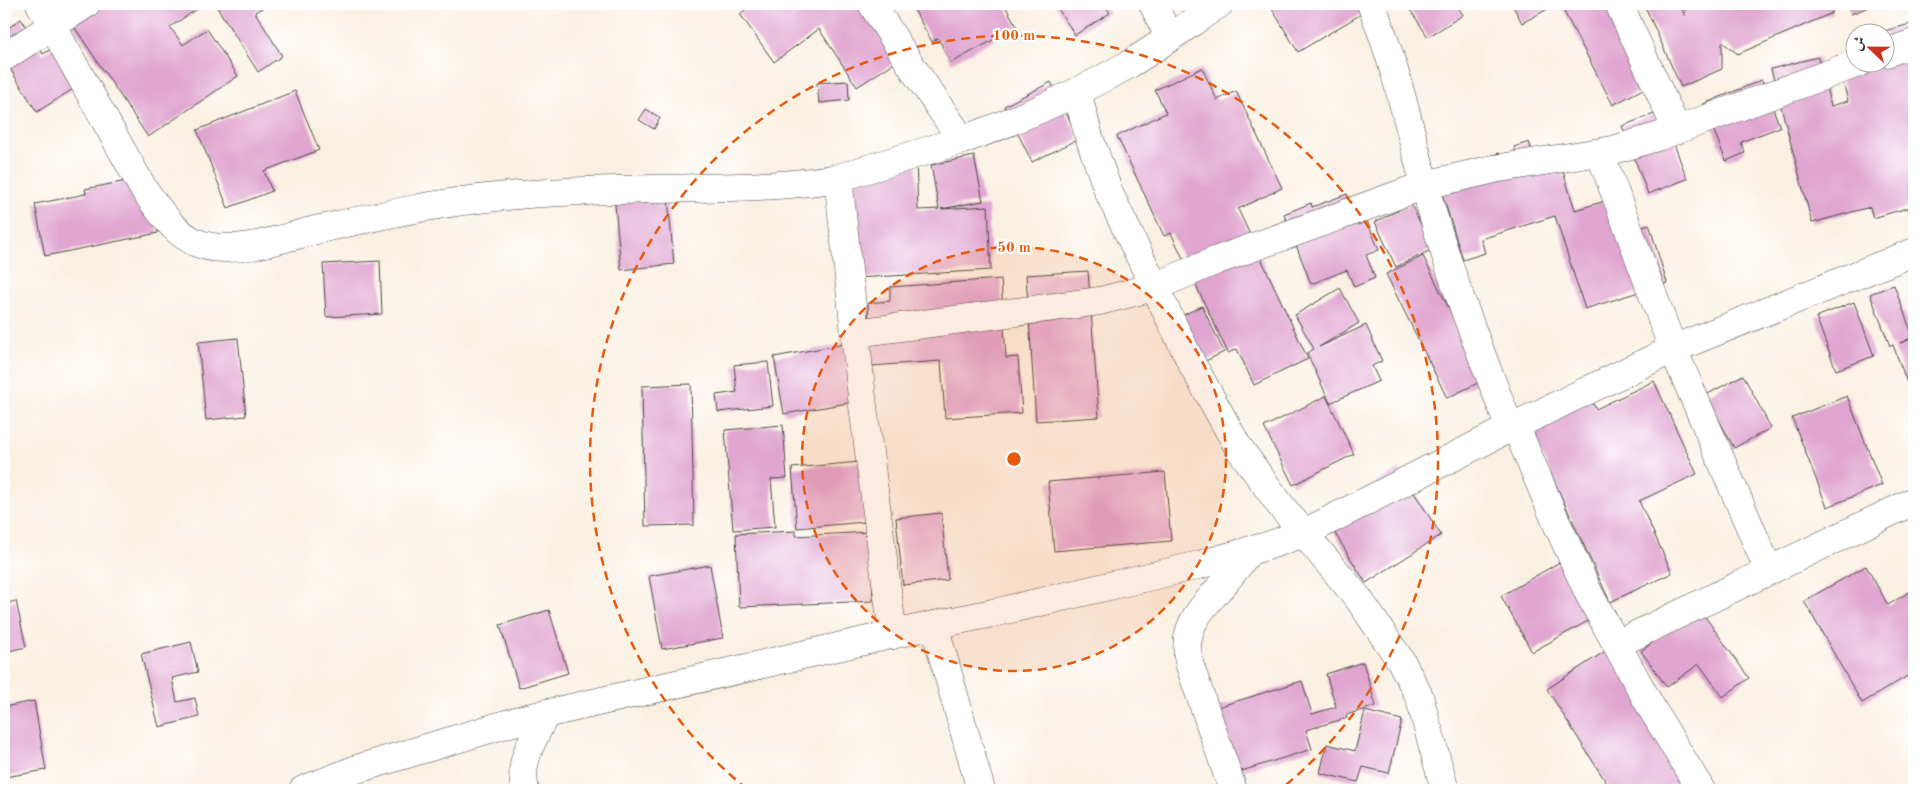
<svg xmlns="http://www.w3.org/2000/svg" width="1918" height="794" font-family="'Old Standard TT',Amiri,serif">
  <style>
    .building { fill: #e0a5d0 }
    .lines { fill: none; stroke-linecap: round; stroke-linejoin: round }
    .street-casing { stroke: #4a4946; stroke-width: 29 }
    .street { stroke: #fff; stroke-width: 28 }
    .ring { fill: none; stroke: #e8590c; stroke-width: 2.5; stroke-dasharray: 9 6 }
    .centre { fill: #e8590c; stroke: #fff; stroke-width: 2.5 }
    .ring-label { font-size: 15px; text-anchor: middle; font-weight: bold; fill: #e8590c; stroke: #fff; stroke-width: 4.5; stroke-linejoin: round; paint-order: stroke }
  </style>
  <rect width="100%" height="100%" fill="#fff"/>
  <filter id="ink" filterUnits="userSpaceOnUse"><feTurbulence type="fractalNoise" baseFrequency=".02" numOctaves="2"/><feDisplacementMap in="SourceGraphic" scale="10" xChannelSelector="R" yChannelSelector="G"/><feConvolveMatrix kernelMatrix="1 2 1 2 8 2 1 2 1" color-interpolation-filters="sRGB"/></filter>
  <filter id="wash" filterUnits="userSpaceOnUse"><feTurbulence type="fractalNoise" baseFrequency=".0096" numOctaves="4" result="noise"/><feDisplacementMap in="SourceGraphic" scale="20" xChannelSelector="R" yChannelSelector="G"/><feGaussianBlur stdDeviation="1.12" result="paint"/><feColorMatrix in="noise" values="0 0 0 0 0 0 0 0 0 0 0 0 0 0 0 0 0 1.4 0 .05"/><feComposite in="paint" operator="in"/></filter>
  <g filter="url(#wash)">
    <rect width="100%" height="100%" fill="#faf0e2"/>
    <g id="blocks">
      <!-- building -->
      <g class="building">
        <polygon points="59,4 205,4 170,27 183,45 207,29 238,76 148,137"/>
        <polygon points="215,4 269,4 255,12 282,56 258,72"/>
        <polygon points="753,4 875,4 908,54 857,87 819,29 774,62 740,14"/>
        <polygon points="911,4 1004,4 1017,27 951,63 938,38 932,42"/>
        <polygon points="1055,4 1104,4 1110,13 1075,35"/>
        <polygon points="1269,4 1371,4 1373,7 1298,52"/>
        <polygon points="1417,4 1456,4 1463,15 1428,37 1409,8"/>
        <polygon points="1512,4 1557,4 1522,23"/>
        <polygon points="1560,4 1615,4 1656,82 1613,105"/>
        <polygon points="1644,4 1679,4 1685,16 1685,4 1832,4 1832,13 1738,54 1722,42 1722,69 1681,87"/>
        <polygon points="1848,4 1876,4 1851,14"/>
        <polygon points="21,19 43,54 60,44 84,82 37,112 4,59 4,31"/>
        <polygon points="1914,23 1914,206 1873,218 1870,207 1812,223 1771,69 1818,57 1831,106 1848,101 1836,56 1856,51 1856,62 1886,62 1886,32 1881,32"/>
        <polygon points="1202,68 1217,100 1236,91 1282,188 1238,209 1308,359 1254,385 1237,349 1228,353 1171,233 1164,236 1117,136 1166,113 1155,90"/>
        <polygon points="1762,80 1780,127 1741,142 1745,153 1726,161 1703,104"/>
        <polygon points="848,81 849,100 819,103 817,83"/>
        <polygon points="1051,82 1079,139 1032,162 1004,106"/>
        <polygon points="295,91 319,150 264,171 272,191 228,208 197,130"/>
        <polygon points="646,109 660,118 654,129 639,120"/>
        <polygon points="1662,111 1687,179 1648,194 1622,126"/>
        <polygon points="1529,142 1536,163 1558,155 1575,210 1615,198 1625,232 1649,224 1667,283 1585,309 1555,216 1481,239 1485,253 1463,260 1436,174 1499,153 1506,174 1521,170 1514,147"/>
        <polygon points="974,156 983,201 941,209 988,206 991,270 857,278 851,165 916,161 918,210 939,209 931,165"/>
        <polygon points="147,177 158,233 45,256 35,204 86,194 85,189"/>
        <polygon points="667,188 674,264 621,270 614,193"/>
        <polygon points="1347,194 1358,225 1367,221 1379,250 1366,255 1375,278 1354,287 1347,270 1311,284 1284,214 1311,203 1312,207"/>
        <polygon points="1411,204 1433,249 1396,267 1375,222"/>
        <polygon points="1423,256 1484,380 1447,398 1386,274"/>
        <polygon points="380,261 382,314 326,317 323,264"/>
        <polygon points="1088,271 1099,417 1036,421 1026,275"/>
        <polygon points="1001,279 1006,358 1018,357 1022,413 945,418 941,361 871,366 868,303 890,301 890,287"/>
        <polygon points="1894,285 1913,337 1900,343 1914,338 1914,395 1912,396 1893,345 1890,346 1870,294"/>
        <polygon points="1340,288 1359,323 1319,347 1366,325 1382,361 1372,366 1379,381 1330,403 1307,353 1314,349 1295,315"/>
        <polygon points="1854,302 1874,356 1836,370 1816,317"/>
        <polygon points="1202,306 1224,352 1195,366 1173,320"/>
        <polygon points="238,338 246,416 206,420 198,342"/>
        <polygon points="844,344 854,402 784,414 774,357"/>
        <polygon points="768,362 773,406 718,412 716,395 737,392 734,365"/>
        <polygon points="1743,375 1771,428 1734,448 1706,395"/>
        <polygon points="1654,381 1697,474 1639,501 1672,573 1610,602 1527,422 1588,394 1596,409"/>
        <polygon points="691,384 694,525 645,526 642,386"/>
        <polygon points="1326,396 1354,454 1293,485 1264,427"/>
        <polygon points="1847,396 1882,485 1827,507 1792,418"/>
        <polygon points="783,425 787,478 771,479 775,527 733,530 725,430"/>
        <polygon points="860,462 865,522 797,528 792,468"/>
        <polygon points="1399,469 1441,535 1366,583 1324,516"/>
        <polygon points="1165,472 1171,541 1054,551 1048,482"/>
        <polygon points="941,513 948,580 903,585 896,518"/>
        <polygon points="796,531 796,536 870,532 873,601 739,607 736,534"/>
        <polygon points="1565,559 1597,616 1532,652 1501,596"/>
        <polygon points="710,565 723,638 662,649 649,576"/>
        <polygon points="1866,566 1888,605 1914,589 1914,672 1862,703 1804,601"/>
        <polygon points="1691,597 1749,678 1723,697 1699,664 1667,687 1641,651 1687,618"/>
        <polygon points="16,601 26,647 4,652 4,604"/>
        <polygon points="549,610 568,673 519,688 500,625"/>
        <polygon points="191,642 198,672 172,678 177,702 195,698 199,717 159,727 141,654"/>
        <polygon points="1607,650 1697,790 1611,790 1547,689"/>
        <polygon points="1363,662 1376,706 1346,715 1347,718 1306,730 1312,749 1232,774 1211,709 1302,681 1312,714 1336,707 1326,674"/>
        <polygon points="34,701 46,770 5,777 4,707"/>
        <polygon points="1365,711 1402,720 1389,773 1363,767 1358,782 1320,773 1327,744 1355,751"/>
      </g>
    </g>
  </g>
  <g filter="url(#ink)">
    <use href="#blocks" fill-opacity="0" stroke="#4a4946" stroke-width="1"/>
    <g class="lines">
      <!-- street casing -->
      <g class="street-casing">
        <g id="street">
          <path d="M40 4 143 188C161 213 180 243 212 247 248 252 285 237 320 229 375 217 431 204 487 198 557 190 629 190 699 188 746 187 792 186 838 178"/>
          <polyline points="872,4 914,70 962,140 838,178 863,406 893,635"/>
          <polyline points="1153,4 1169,37"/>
          <path d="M1371 4C1400 75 1414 152 1436 225 1457 294 1484 361 1510 428"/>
          <polyline points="1619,4 1677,130"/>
          <polyline points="1886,53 1914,43"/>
          <polyline points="4,57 86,4"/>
          <polyline points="1077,92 1089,137 1109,193 1192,364 1237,445 1281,506 1358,598 1401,661 1419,696 1445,790"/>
          <path d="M962 140C1018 120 1075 95 1126 66 1158 47 1189 24 1219 4"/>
          <polyline points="1600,153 1673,349 1769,571"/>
          <polyline points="855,333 1100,301 1154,287 1215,261 1425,185 1494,169 1613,150 1660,136 1861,62"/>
          <polyline points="1515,425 1558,526 1589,594 1652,709 1701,790"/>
          <polyline points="934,625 981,790"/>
          <polyline points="1617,644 1914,501"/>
          <polyline points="303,790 357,769 523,719 934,625 993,613 1199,565 1267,546 1304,533 1510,428 1673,349 1914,252"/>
          <path d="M525 790C518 760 533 740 546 713"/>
          <path d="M1233 790 1190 666C1179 627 1202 608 1226 581 1234 571 1242 561 1250 550"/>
        </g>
      </g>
      <!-- street -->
      <use href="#street" class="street"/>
    </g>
  </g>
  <!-- distance rings -->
  <circle cx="1014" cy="459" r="212" fill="#e8590c" fill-opacity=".12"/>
  <g class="ring">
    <circle cx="1014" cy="459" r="212"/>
    <path d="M747 789A424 424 0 1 1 1281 789"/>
  </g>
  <circle cx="1014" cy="459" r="8" class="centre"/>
  <g class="ring-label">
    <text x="1014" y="40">100 m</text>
    <text x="1014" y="252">50 m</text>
  </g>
  <!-- margin -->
  <rect width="1918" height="794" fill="none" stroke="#fff" stroke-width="20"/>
  <!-- north arrow -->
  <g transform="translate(1870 48) rotate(292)"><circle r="24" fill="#ffffff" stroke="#aaaaaa"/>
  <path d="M0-4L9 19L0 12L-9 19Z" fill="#c8321e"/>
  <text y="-8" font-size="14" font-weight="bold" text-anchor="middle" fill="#2b2b2b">ش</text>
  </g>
</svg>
